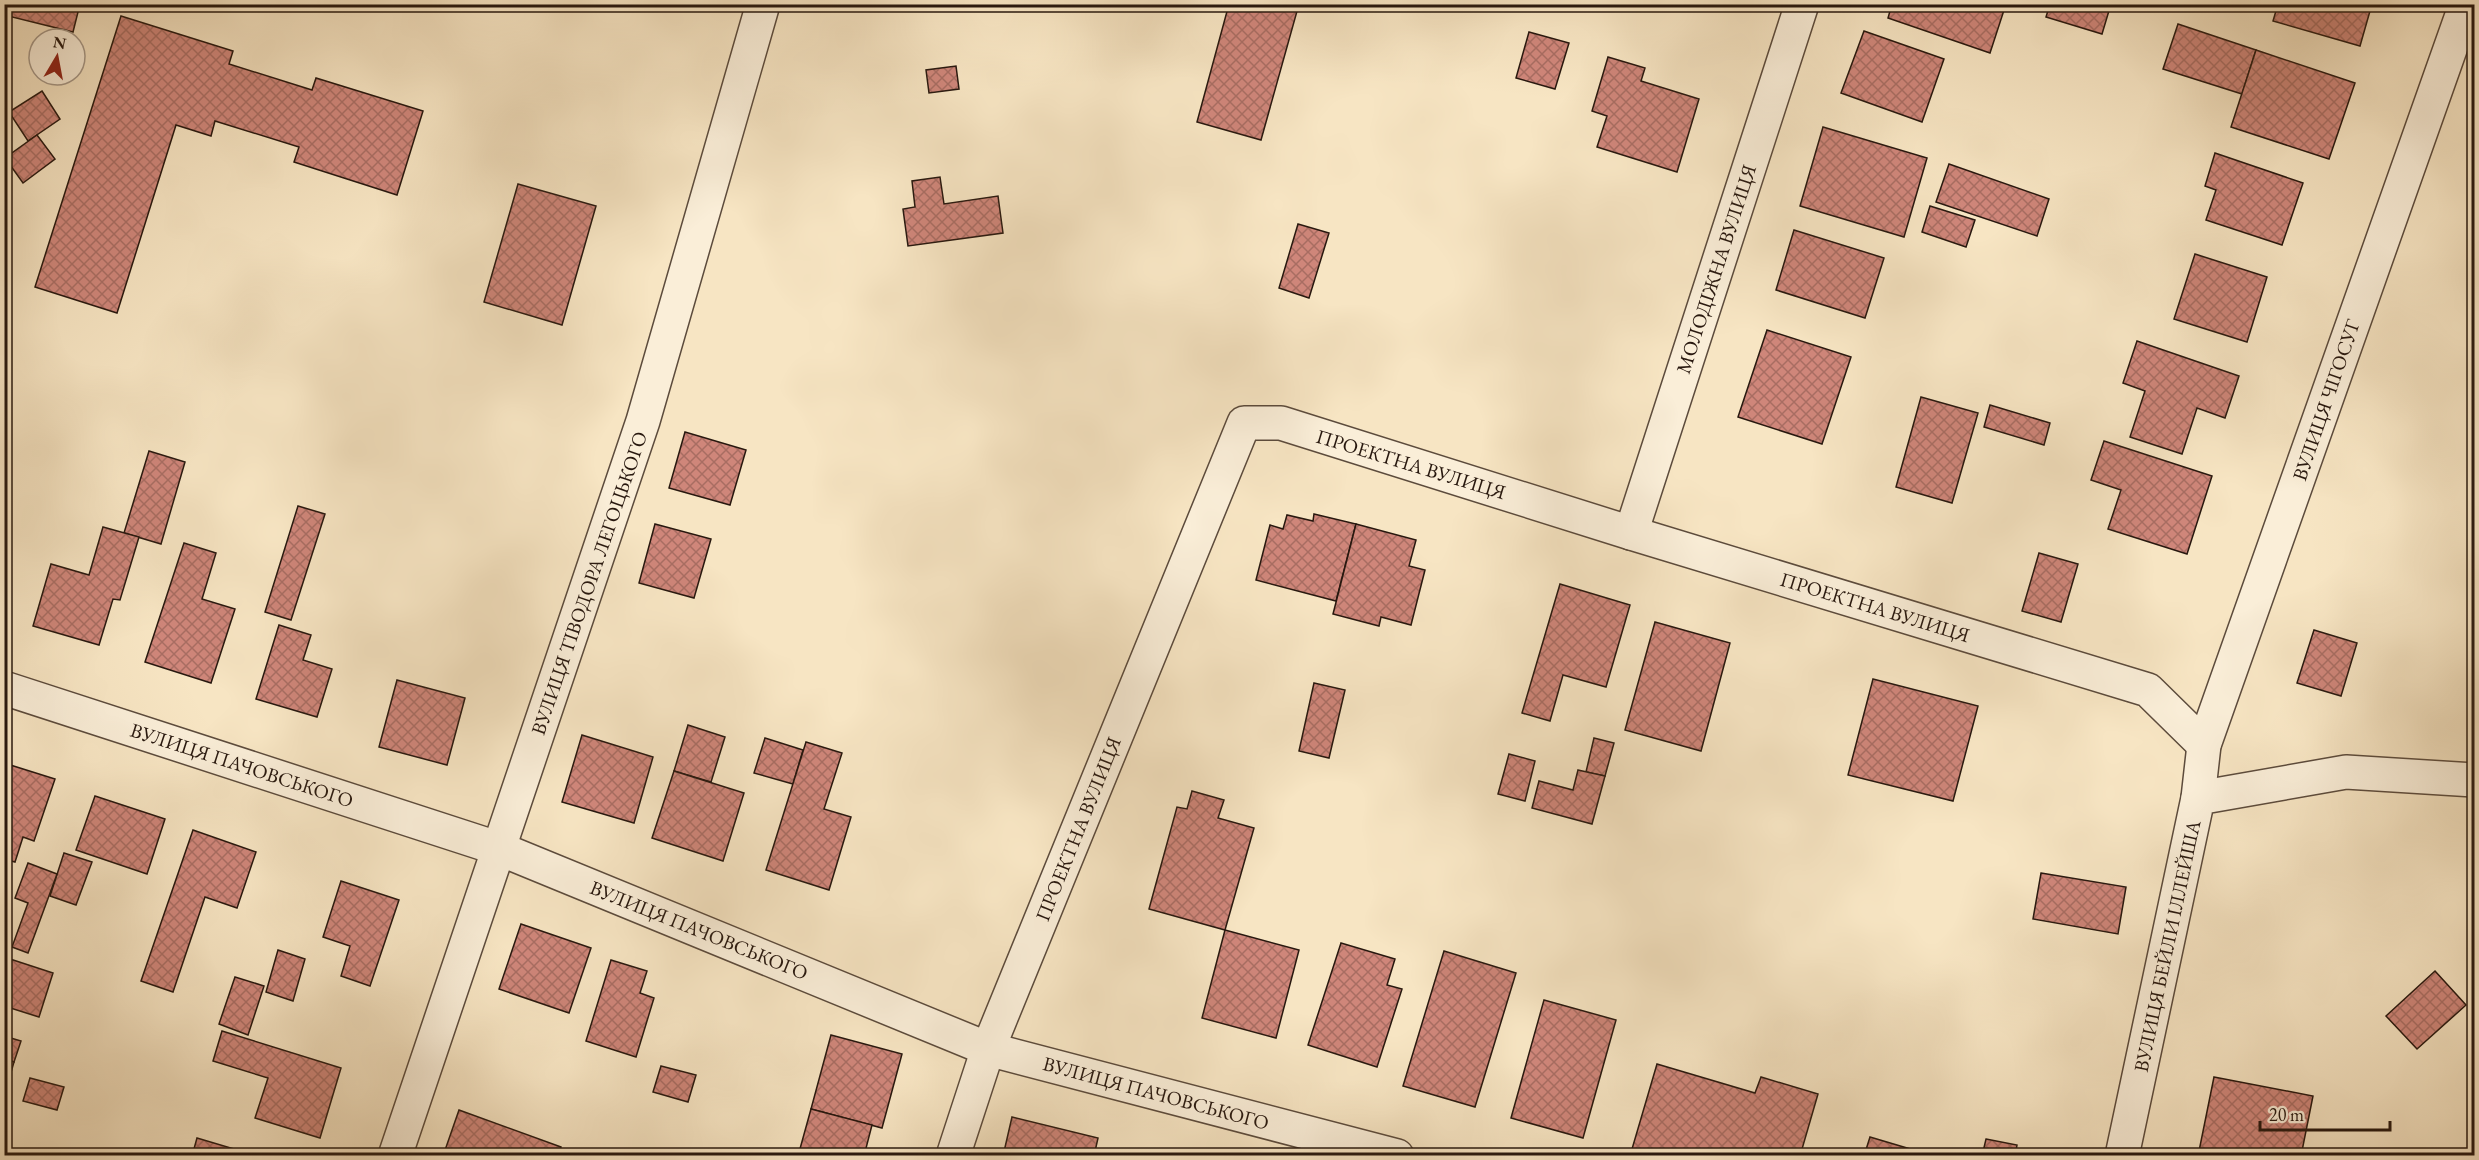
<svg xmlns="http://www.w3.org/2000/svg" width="2479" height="1160" font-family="'EB Garamond',serif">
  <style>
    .building { fill: url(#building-cross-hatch); stroke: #28180f; stroke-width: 1.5 }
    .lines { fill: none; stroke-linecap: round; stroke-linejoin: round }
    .street-casing { stroke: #5c4b3c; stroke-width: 36 }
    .street { stroke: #faeed8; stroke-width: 33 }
    .labels { text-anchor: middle; stroke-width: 4.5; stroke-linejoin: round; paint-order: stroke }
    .street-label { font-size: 20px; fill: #28180f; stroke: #faeed8 }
  </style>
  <defs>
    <pattern id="building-cross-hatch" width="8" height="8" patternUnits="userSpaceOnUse" patternTransform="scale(1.5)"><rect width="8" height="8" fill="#cf867a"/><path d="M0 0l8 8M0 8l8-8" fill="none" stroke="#a86d62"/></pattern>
  </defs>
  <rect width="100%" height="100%" fill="#f7e5c3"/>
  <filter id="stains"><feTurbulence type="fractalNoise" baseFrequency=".00333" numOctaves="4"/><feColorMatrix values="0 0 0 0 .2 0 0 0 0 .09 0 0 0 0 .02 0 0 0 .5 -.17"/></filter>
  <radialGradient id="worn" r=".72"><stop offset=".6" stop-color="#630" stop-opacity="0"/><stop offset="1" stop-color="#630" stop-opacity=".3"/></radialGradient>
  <!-- building -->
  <g class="building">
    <polygon points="4,4 80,4 73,32 4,15"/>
    <polygon points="1229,4 1299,4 1261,140 1197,122"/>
    <polygon points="1892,4 2006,4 1990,53 1888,18"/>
    <polygon points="2050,4 2111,4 2102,34 2046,17"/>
    <polygon points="2278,4 2372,4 2360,46 2273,21"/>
    <polygon points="121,16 233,51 229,64 312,90 316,78 423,111 397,195 294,162 299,147 215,121 211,136 176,125 117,313 35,287"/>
    <polygon points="2178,24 2256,50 2242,94 2163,69"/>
    <polygon points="1864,31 1944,59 1922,122 1841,93"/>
    <polygon points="1529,32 1569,43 1555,89 1516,78"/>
    <polygon points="2256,50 2355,83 2329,159 2231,127"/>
    <polygon points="1608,57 1645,68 1641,81 1699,99 1677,172 1597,147 1607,116 1592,111"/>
    <polygon points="956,66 959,89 929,93 926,70"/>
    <polygon points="42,91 60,119 28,141 9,112"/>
    <polygon points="1823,127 1927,158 1904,237 1800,206"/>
    <polygon points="37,135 55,159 23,183 5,158"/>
    <polygon points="2215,153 2303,183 2282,245 2206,220 2216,190 2205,186"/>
    <polygon points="1949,164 2049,199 2037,236 1936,202"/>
    <polygon points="940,177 944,204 998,196 1003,233 908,246 903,209 915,207 912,181"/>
    <polygon points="518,184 596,206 562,325 484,302"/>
    <polygon points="1930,206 1975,220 1966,247 1922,232"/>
    <polygon points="1298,224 1329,233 1309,298 1279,288"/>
    <polygon points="1794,230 1884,258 1865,318 1776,290"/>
    <polygon points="2195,254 2267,277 2247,342 2174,319"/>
    <polygon points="1767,330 1851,357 1822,444 1738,417"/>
    <polygon points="2137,341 2239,376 2225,418 2197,408 2182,454 2130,437 2145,391 2123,383"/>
    <polygon points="1921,397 1978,413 1952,503 1896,487"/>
    <polygon points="1990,405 2050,423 2044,445 1984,427"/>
    <polygon points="685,432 746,450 730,505 669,488"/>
    <polygon points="2104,441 2212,476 2187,554 2108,529 2121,490 2091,480"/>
    <polygon points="149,451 185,462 161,544 124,533"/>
    <polygon points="298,506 325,514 291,620 265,612"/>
    <polygon points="1314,514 1356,524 1336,601 1256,580 1270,525 1283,529 1287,515 1313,521"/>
    <polygon points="655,524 711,539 694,598 639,583"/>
    <polygon points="1356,524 1416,540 1409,566 1425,570 1411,625 1381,617 1379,626 1333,614"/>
    <polygon points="103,527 139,537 120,600 113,599 99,645 33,626 51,564 89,575"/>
    <polygon points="184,543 216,553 202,599 235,609 211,683 145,662"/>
    <polygon points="2039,553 2078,564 2061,622 2022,611"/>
    <polygon points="1560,584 1630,605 1606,687 1563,675 1550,721 1522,713"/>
    <polygon points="1655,622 1730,643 1701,751 1625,730"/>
    <polygon points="279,625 311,635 303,660 332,669 317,717 256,699"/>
    <polygon points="2314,630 2357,643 2341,696 2297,683"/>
    <polygon points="1873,679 1978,706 1953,801 1848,775"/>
    <polygon points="397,680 465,698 447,765 379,747"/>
    <polygon points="1314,683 1345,690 1329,758 1299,751"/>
    <polygon points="688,725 725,737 711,782 674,771"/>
    <polygon points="582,735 653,757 634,823 562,802"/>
    <polygon points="765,738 803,750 793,784 754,773"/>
    <polygon points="1594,738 1614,743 1605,776 1586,772"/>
    <polygon points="806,742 842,753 824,809 851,817 829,890 766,870"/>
    <polygon points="1509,754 1535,761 1525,801 1498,794"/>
    <polygon points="4,763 55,779 34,841 23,837 15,862 4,859"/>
    <polygon points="1578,770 1605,776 1592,824 1532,808 1539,781 1573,790"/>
    <polygon points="674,771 744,793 723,861 652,838"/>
    <polygon points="1192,791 1224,800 1218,818 1254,828 1225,930 1149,909 1177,807 1187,809"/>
    <polygon points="95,796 165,819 147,874 76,850"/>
    <polygon points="193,830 256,852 237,908 205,897 173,992 141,981"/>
    <polygon points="64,853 92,862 76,905 50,896"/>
    <polygon points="28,863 57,874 28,953 12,947 28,903 15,898"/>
    <polygon points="2041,873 2126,887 2118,934 2033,919"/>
    <polygon points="341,881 399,900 370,986 341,976 350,946 323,937"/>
    <polygon points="521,924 591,948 569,1013 499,989"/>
    <polygon points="1225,930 1299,950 1276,1038 1202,1018"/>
    <polygon points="1341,943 1395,959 1387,985 1402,989 1377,1067 1308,1045"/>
    <polygon points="278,950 305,959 293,1001 266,992"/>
    <polygon points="1444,951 1516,973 1475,1107 1403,1086"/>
    <polygon points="4,957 53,973 39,1017 4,1006"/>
    <polygon points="611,960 647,971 640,993 654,998 636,1057 586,1041"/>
    <polygon points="2435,971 2466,1005 2417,1049 2386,1016"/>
    <polygon points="235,977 264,986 248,1035 219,1024"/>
    <polygon points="1544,1000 1616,1020 1583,1138 1511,1118"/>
    <polygon points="222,1031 341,1068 320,1138 255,1118 268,1078 213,1061"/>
    <polygon points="831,1035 902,1054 882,1128 811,1109"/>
    <polygon points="4,1036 21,1041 14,1062 4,1059"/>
    <polygon points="4,1059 14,1062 5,1093 4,1093"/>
    <polygon points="1657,1064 1755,1093 1761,1077 1818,1094 1800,1156 1652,1156 1632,1149"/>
    <polygon points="661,1066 696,1075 688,1102 653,1092"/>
    <polygon points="2214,1077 2313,1096 2301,1156 2198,1156"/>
    <polygon points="30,1078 64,1087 57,1110 23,1101"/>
    <polygon points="811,1109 872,1125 864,1156 798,1156"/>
    <polygon points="459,1110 561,1147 558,1156 443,1156"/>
    <polygon points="1012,1117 1098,1138 1094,1156 1003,1156"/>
    <polygon points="1870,1137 1934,1156 1864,1156"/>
    <polygon points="197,1138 258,1156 192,1156"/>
    <polygon points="1986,1139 2017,1145 2015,1156 1982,1156"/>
  </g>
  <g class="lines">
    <!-- street casing -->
    <g class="street-casing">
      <g id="street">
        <polyline points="1631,533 1802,4"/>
        <polyline points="4,688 500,849 988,1049 1397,1156"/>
        <polyline points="2198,798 2204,745 2466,4"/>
        <polyline points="395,1156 643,421 763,4"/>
        <polyline points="953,1156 988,1049 1244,423 1281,423 1631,533 2148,690 2204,745"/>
        <polyline points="2122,1156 2198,798 2346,772 2474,780"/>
      </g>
    </g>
    <!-- street -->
    <use href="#street" class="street"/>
  </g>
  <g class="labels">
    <!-- street labels -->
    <g class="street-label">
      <text transform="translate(1716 269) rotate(-72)" y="7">МОЛОДІЖНА ВУЛИЦЯ</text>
      <text transform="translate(2326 400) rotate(-71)" y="7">ВУЛИЦЯ ЧІГОСУГ</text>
      <text transform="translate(1411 464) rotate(17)" y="7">ПРОЕКТНА ВУЛИЦЯ</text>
      <text transform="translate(589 583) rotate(-71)" y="7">ВУЛИЦЯ ТІВОДОРА ЛЕГОЦЬКОГО</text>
      <text transform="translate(1875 607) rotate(17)" y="7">ПРОЕКТНА ВУЛИЦЯ</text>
      <text transform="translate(242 765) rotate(18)" y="7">ВУЛИЦЯ ПАЧОВСЬКОГО</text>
      <text transform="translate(1078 829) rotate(-68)" y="7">ПРОЕКТНА ВУЛИЦЯ</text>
      <text transform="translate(699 930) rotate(22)" y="7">ВУЛИЦЯ ПАЧОВСЬКОГО</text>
      <text transform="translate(2167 946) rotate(-78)" y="7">ВУЛИЦЯ БЕЙЛИ ІЛЛЕЙША</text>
      <text transform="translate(1156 1093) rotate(15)" y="7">ВУЛИЦЯ ПАЧОВСЬКОГО</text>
    </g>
  </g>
  <!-- margin -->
  <rect width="2479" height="1160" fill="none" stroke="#f7e5c3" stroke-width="24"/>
  <rect x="6" y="6" width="2467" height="1148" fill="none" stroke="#28180f" stroke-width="3"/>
  <rect x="12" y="12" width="2455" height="1136" fill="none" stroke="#28180f" stroke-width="1.5"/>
  <!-- north arrow -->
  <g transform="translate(57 57) rotate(10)"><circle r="28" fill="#faeed8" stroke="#a69888" stroke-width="1.5"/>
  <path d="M0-4.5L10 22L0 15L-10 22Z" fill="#8f2418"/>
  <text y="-9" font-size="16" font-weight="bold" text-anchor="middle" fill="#28180f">N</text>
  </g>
  <!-- scale -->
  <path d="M2260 1121v9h130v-9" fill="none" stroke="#28180f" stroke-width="3"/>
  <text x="2269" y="1121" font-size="18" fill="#28180f" stroke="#faeed8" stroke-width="4.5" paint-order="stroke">20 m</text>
  <rect width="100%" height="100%" filter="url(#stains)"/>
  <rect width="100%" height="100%" fill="url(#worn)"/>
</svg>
